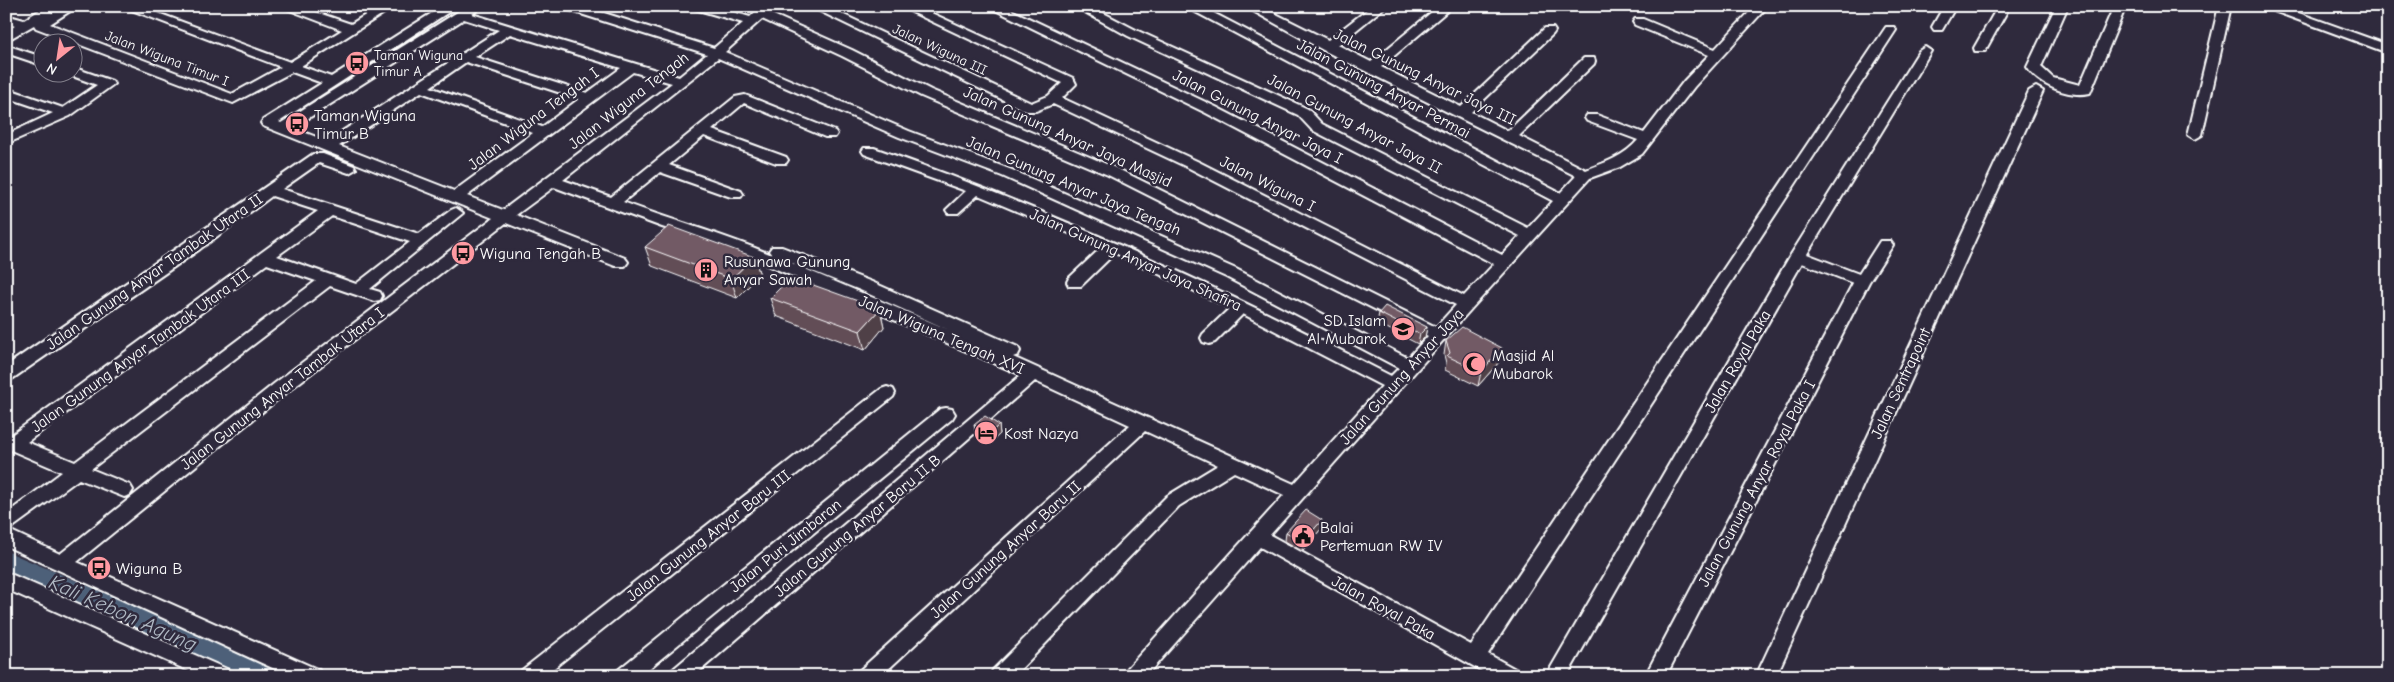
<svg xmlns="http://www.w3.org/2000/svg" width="2394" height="682" font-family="'Comic Neue',sans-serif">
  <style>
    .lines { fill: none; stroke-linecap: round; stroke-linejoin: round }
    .river { fill: #4e6179; fill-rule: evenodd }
    .minor-casing { stroke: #fff; stroke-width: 4 }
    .minor { fill: #2f2a3d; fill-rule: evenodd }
    .wall { fill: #624d57; stroke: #fff }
    .shaded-wall { fill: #503f47; stroke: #fff }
    .building { fill: #725a65; stroke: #fff }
    .labels { text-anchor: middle; stroke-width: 5; stroke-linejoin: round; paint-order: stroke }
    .far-street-label { font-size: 14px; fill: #fff; stroke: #2f2a3d }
    .far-poi-label { font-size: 14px; fill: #fff; stroke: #2f2a3d; text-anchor: start }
    .street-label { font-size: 16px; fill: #fff; stroke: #2f2a3d }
    .poi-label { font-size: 16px; fill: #fff; stroke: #2f2a3d; text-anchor: start }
    .near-water-label { font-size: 21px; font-style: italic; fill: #afb8c3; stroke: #2f2a3d }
  </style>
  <rect width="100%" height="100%" fill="#2f2a3d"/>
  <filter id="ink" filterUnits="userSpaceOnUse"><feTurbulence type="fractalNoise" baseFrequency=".02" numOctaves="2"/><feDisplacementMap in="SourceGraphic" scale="10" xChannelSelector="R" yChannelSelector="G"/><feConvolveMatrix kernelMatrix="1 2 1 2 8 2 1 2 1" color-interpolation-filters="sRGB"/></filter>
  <g filter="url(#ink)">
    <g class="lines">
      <!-- river -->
      <polygon class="river" points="6,551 278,667 282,676 238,676 6,574"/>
      <!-- minor casing -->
      <g class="minor-casing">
        <g id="minor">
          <path d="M63 6H78L50 24 232 94 281 67 121 6H139L290 62 342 30 279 6H298L351 24 380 6H395L301 66 331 77 443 6H458L279 122 281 123 467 6H482L472 14 679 77 707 54 565 9 563 6H582L714 48 743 23 695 9 693 6H713L750 17 761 6H775L769 13 852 50 931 90 1118 169 1436 327 1456 305 1189 168 1053 104 1036 111H1026L809 6H825L1031 103 1048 96 1062 83 899 6H916L1073 78 1076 84 1062 98 1199 162 1464 296 1494 264 1206 113 987 6H1003L1216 107 1502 255 1520 236 1312 130 1298 115 1128 36 1074 6H1090L1136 30 1308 109 1322 124 1528 228 1553 201 1184 6H1200L1560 193 1576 176 1323 50 1244 6H1260L1328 40 1372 6H1386L1338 45 1371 62 1439 6H1453L1381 67 1461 107 1545 28H1553L1555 31 1553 34 1471 112 1508 131 1584 58H1594L1595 61 1594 64 1519 136 1586 170C1604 163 1625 156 1638 140L1587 121 1585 118 1587 115H1597L1644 133 1684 81 1709 55 1635 25 1633 22 1635 19H1643L1715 49 1755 6H1768L1694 87 1642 154 1620 167 1590 178 1472 308 1270 535 1471 645 1886 27H1894L1896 30 1488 654 1517 670 1520 676H1491L1260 547 1146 676H1123L1126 670 1284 495 1234 472 1179 506 1014 676H990L993 670 1167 496 1218 465 1145 431 881 676H857L860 670 1130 425 1035 381 694 676H669L672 670 1021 375 723 246 662 227 554 187 516 215 625 258 628 262 625 266H615L506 223 287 392 77 562 319 670 322 676H290L6 546V514L62 472 6 448V434L10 436 318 211 272 196 200 249 12 379 6 381V366L313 154H323L354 166 356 169 349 173 319 163 282 189 419 234 451 210 456 208 463 213 370 289 380 292 382 296 380 300 374 301 330 286 91 469 130 485 133 490 130 495 124 497 79 479 9 530 60 554 275 383 493 218 263 126 261 123 263 120 322 83 292 72 233 103 36 28 34 25 6 41V31L15 26 6 23V15L24 20 43 8H51L52 13ZM464 19 499 30 327 141 293 128ZM762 19 842 56 921 96 1108 175 1428 336 1408 358 1236 269 1012 170 909 131 725 52ZM510 34 621 68 587 93 475 57ZM718 58 899 137 1002 176 1226 277 1399 368 1391 376C1223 289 1053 210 874 148H864L862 151 864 154 966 191 946 210 948 213H958L978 195 1102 247 1069 278 1067 282 1069 286H1081L1115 253 1230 308 1203 334 1201 338 1203 342 1209 344 1215 342 1243 314 1382 386 1294 484 1013 357 1018 355 1020 351 1018 347 872 282 782 247H772L769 251 772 255C723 234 673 221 623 202L660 172 731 197H741L743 194 741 191 669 165 704 136 776 163H786L788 160 786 157 712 130 744 103 825 137H835L837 134 835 131 745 95 735 97 611 197 563 180ZM466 62 579 99 542 127 430 87ZM633 72 672 83 503 210 467 196ZM421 92 533 133 454 191 339 146ZM332 216 410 242 356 284 277 256ZM772 255 860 290 947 329ZM267 264 316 281 75 462 27 442Z"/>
          <polygon points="1944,6 1956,6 1942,30 1934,30 1932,27"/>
          <polygon points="1998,6 2010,6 1985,51 1975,51 1974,48"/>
          <path d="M2056 6H2068L2041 67 2053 78 2080 85 2114 6H2126L2090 93C2069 98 2038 85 2027 67Z"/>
          <polygon points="2219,6 2231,6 2202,135 2195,139 2188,135"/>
          <polygon points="2260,6 2279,6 2388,45 2388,53"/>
          <polygon points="6,45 42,57 42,65 6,53"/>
          <polygon points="1925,47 1931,51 1807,254 1859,274 1880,241 1890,241 1893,245 1869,282 1666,676 1645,676 1853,283 1802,263 1567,676 1546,676 1790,256 1919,51"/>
          <polygon points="72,67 112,81 114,84 70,116 6,144 6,135 53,113 6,97 6,88 63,108 97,85 67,74 72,72"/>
          <polygon points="2036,87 2043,91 1776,676 1756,676 2029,91"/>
          <polygon points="887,387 893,389 895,393 893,397 544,676 519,676 522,670 881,389"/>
          <polygon points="946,408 952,409 955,414 952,419 640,676 615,676 618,670 940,409"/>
          <polygon points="6,572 229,670 232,676 200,676 6,589"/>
        </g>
      </g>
      <!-- minor -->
      <use href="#minor" class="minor"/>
    </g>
    <!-- wall -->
    <g class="wall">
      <polygon points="645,247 754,257 760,275 737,298 652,266"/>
      <polygon points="770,298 880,309 884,327 865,350 776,316"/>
      <polygon points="1379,313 1427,327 1425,337 1418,344 1377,323"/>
      <polygon points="1446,341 1502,348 1499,362 1478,386 1445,370 1446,363 1444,355"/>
      <polygon points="974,425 999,425 1000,434 990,443 976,435"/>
      <polygon points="1321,529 1302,551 1285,541 1286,532"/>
    </g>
    <!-- shaded-wall -->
    <g class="shaded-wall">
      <polygon points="754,257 760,275 737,298 731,279"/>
      <polygon points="880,309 884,327 865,350 860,331"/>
      <polygon points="1427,327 1425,337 1418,344 1420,334"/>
      <polygon points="1502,348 1499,362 1478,386 1481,372"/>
      <polygon points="999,425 1000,434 990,443 989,434"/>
      <polygon points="1322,520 1321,529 1302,551 1303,542"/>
    </g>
    <!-- building -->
    <g class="building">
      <polygon points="669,226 754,257 731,279 645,247"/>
      <polygon points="791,277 880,309 860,331 770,298"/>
      <polygon points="1385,306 1427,327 1420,334 1379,313"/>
      <polygon points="1462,327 1502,348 1481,372 1447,356 1450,353 1446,341"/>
      <polygon points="985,416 999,425 989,434 974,425"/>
      <polygon points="1306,510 1322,520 1303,542 1286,532"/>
    </g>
  </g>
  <!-- icons -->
  <defs>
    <g id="bus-disc" transform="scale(1.25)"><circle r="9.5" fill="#ff9aa2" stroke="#2f2a3d"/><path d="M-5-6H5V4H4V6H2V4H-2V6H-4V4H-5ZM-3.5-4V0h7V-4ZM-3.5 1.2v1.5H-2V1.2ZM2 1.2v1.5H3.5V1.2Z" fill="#111"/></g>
    <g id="building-disc" transform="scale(1.25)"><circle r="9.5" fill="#ff9aa2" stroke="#2f2a3d"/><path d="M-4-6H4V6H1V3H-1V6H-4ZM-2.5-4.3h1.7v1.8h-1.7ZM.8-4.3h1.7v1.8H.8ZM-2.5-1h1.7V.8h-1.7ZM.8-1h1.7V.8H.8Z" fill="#111"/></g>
    <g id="school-disc" transform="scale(1.25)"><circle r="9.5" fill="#ff9aa2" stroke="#2f2a3d"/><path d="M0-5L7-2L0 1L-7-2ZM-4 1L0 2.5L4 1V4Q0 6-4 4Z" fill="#111"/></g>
    <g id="mosque-disc" transform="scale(1.25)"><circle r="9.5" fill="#ff9aa2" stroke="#2f2a3d"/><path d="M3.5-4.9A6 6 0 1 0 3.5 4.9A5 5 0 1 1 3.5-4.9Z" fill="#111"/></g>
    <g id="hotel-disc" transform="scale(1.25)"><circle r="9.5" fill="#ff9aa2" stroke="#2f2a3d"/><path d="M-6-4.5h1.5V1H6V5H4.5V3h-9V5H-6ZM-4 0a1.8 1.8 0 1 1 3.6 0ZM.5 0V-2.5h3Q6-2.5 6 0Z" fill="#111"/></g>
    <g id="civic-disc" transform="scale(1.25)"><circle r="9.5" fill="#ff9aa2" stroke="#2f2a3d"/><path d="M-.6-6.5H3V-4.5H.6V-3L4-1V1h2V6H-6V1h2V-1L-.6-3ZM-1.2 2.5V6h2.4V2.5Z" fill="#111"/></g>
  </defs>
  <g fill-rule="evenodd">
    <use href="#bus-disc" x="357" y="63"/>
    <use href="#bus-disc" x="297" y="124"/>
    <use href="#bus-disc" x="463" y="253"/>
    <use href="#building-disc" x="706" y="270"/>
    <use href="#school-disc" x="1403" y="329"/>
    <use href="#mosque-disc" x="1474" y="364"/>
    <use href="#hotel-disc" x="986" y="433"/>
    <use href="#civic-disc" x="1303" y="536"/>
    <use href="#bus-disc" x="99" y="568"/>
  </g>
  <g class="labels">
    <!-- far-street labels -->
    <g class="far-street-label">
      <text transform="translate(940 49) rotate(25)" y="5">Jalan Wiguna III</text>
      <text transform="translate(167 58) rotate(21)" y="5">Jalan Wiguna Timur I</text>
    </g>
    <!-- far-poi labels -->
    <g class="far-poi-label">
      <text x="374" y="60">Taman Wiguna<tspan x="374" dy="16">Timur A</tspan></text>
    </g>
    <!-- street labels -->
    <g class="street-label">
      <text transform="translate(1425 76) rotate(26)" y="6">Jalan Gunung Anyar Jaya III</text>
      <text transform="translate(1384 88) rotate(28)" y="6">Jalan Gunung Anyar Permai</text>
      <text transform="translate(628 100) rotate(-38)" y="6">Jalan Wiguna Tengah</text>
      <text transform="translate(1258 116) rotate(27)" y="6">Jalan Gunung Anyar Jaya I</text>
      <text transform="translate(533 118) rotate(-37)" y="6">Jalan Wiguna Tengah I</text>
      <text transform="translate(1355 123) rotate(28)" y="6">Jalan Gunung Anyar Jaya II</text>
      <text transform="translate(1068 136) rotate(24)" y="6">Jalan Gunung Anyar Jaya Masjid</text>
      <text transform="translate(1268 183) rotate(27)" y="6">Jalan Wiguna I</text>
      <text transform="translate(1074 185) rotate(23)" y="6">Jalan Gunung Anyar Jaya Tengah</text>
      <text transform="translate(1136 259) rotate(24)" y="6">Jalan Gunung Anyar Jaya Shafira</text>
      <text transform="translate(154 271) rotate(-35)" y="6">Jalan Gunung Anyar Tambak Utara II</text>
      <text transform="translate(942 334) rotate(23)" y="6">Jalan Wiguna Tengah XVI</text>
      <text transform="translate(140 350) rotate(-36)" y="6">Jalan Gunung Anyar Tambak Utara III</text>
      <text transform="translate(1737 361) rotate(-60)" y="6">Jalan Royal Paka</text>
      <text transform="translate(1401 376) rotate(-48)" y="6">Jalan Gunung Anyar Jaya</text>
      <text transform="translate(1900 383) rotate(-65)" y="6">Jalan Sentrapoint</text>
      <text transform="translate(282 388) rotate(-38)" y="6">Jalan Gunung Anyar Tambak Utara I</text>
      <text transform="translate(1756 483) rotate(-62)" y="6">Jalan Gunung Anyar Royal Paka I</text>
      <text transform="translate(857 525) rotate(-40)" y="6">Jalan Gunung Anyar Baru II B</text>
      <text transform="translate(708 535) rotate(-38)" y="6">Jalan Gunung Anyar Baru III</text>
      <text transform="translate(785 545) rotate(-39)" y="6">Jalan Puri Jimbaran</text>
      <text transform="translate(1005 549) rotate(-42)" y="6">Jalan Gunung Anyar Baru II</text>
      <text transform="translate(1384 607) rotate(29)" y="6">Jalan Royal Paka</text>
    </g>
    <!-- poi labels -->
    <g class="poi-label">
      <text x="314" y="121">Taman Wiguna<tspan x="314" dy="18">Timur B</tspan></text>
      <text x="480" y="259">Wiguna Tengah B</text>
      <text x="724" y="267">Rusunawa Gunung<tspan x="724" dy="18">Anyar Sawah</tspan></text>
      <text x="1386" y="326" text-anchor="end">SD Islam<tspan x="1386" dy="18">Al Mubarok</tspan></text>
      <text x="1492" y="361">Masjid Al<tspan x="1492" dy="18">Mubarok</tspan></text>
      <text x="1004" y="439">Kost Nazya</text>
      <text x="1320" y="533">Balai<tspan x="1320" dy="18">Pertemuan RW IV</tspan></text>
      <text x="116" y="574">Wiguna B</text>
    </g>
    <!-- near-water labels -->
    <g class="near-water-label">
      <text transform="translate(123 613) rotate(24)" y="7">Kali Kebon Agung</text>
    </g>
  </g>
  <!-- margin -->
  <rect width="2394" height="682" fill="none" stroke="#2f2a3d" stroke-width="25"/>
  <rect x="12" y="12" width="2369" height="657" fill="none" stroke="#fff" stroke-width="2" filter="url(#ink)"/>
  <!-- north arrow -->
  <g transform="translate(58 58) rotate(210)"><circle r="24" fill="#2f2a3d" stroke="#827f8b"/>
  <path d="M0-4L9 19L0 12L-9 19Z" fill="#ff9aa2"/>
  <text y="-8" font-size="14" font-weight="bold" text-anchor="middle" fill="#ffffff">N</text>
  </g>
</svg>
